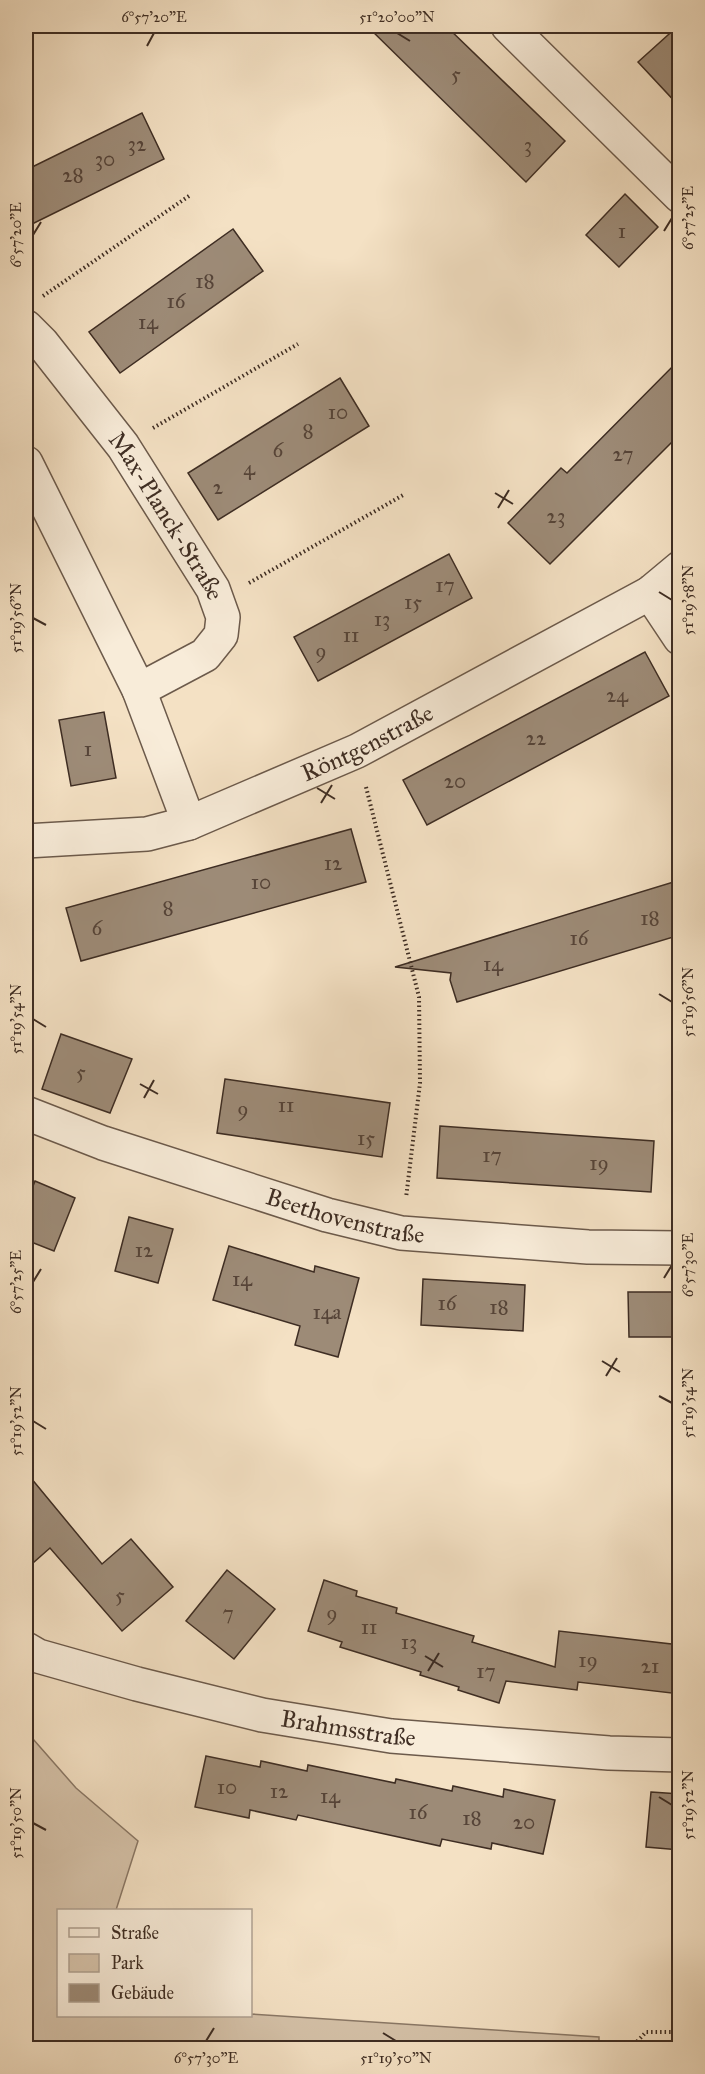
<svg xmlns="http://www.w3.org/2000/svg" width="705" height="2074" font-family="'IM FELL Great Primer',serif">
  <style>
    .green { fill: #d5c2a9; stroke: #8a7866; stroke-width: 1.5 }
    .building { fill: #9d8b77; stroke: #3e2d23; stroke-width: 1.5 }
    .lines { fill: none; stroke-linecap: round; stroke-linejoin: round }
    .minor-casing { stroke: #6c5a4b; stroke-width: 36 }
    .path { stroke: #3e2d23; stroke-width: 4; stroke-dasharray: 1.5 3; stroke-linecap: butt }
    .minor { stroke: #f8ecd9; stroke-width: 33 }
    .ticks { fill: none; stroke: #3e2d23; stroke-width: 2 }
    .labels { text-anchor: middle; stroke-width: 4.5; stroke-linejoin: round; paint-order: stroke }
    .number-label { font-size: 21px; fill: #564438 }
    .street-label { font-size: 24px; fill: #3e2d23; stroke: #f8ecd9 }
    .neatline { fill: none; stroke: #3e2d23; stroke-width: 2 }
    .ticks-label { font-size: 15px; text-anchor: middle; fill: #3e2d23 }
  </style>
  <rect width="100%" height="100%" fill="#f4e1c4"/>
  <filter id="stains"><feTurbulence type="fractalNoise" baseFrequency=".00333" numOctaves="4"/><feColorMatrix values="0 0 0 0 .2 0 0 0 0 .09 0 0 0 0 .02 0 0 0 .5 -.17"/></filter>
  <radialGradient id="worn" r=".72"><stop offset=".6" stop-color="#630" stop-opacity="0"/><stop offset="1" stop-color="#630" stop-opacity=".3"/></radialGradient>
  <!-- green -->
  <polygon class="green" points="26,1731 76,1788 138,1841 116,1910 58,1910 58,2016 250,2016 251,2014 599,2037 599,2048 26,2048"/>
  <!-- building -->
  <g class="building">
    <polygon points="367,26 446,26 565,141 526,182"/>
    <polygon points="678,26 680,26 680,107 638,62"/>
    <polygon points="142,113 164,159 26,227 26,170"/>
    <polygon points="625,194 658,227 619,267 586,235"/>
    <polygon points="233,229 263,271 120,373 89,332"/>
    <polygon points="680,359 680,434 550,564 508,523 561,468 567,473"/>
    <polygon points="340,378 369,426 218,520 188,473"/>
    <polygon points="449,554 472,598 318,681 294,637"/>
    <polygon points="645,652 669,696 427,825 403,780"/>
    <polygon points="104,712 116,778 71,786 59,720"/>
    <polygon points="351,829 366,882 81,961 66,908"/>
    <polygon points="680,880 680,935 457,1002 450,980 451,973 395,967"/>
    <polygon points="61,1034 132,1059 110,1113 42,1089"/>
    <polygon points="225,1079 390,1103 382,1157 217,1133"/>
    <polygon points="440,1126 654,1141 651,1192 437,1178"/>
    <polygon points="35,1181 75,1198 54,1251 26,1240 26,1204"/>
    <polygon points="129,1217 173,1229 158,1283 115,1271"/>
    <polygon points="229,1246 314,1272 315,1266 359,1278 338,1357 295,1345 300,1326 213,1300"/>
    <polygon points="423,1279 525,1285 523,1331 421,1325"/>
    <polygon points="628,1292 680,1292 680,1337 629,1337"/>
    <polygon points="26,1472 102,1564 131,1539 173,1587 122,1631 50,1548 26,1569"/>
    <polygon points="227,1570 275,1609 234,1659 186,1621"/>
    <polygon points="324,1580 357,1591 356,1596 397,1608 396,1613 474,1636 472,1642 555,1667 559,1631 680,1645 680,1694 578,1682 577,1690 506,1681 499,1703 458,1690 459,1687 420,1675 421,1672 340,1647 342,1642 308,1631"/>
    <polygon points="206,1756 260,1767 261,1761 307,1771 308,1765 395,1783 396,1779 452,1791 453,1786 503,1797 504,1789 555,1800 543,1854 492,1843 491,1849 442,1839 440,1846 298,1815 296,1820 250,1810 249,1818 195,1807"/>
    <polygon points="651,1792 680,1794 680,1850 646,1847"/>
  </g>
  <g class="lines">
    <!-- minor casing -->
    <g class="minor-casing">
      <g id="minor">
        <polyline points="508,26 680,196"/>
        <path id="s1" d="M26 327 42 343 123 446 213 589 223 617 221 635 205 655 139 690"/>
        <polyline points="26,463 139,690 189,823"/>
        <polyline points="650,593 680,638"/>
        <path id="s2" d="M26 841 147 834 189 823 357 751 650 593 680 568"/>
        <path id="s3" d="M26 1113 103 1143 327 1215 401 1233 588 1247 680 1248"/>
        <path id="s4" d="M26 1649 38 1656 137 1684 262 1715 391 1736 609 1753 680 1755"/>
      </g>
    </g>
    <!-- path -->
    <g class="path">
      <polyline points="43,296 189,196"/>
      <polyline points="153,428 298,344"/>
      <polyline points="249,583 405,494"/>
      <polyline points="366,787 419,997 420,1083 406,1198"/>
      <polyline points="631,2048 646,2032 680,2032"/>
    </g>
    <!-- minor -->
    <use href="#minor" class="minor"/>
  </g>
  <!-- ticks -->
  <path class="ticks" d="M397 33 410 41M147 46 154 33M664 231 672 218M33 235 41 222M495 493 513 504M498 508 509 490M659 592 672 600M33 618 46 625M317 788 335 799M321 803 332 785M659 994 672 1002M33 1019 46 1027M140 1084 158 1094M144 1098 154 1080M664 1278 672 1265M33 1282 41 1269M602 1361 620 1372M606 1376 617 1358M659 1396 672 1403M33 1421 46 1429M425 1656 443 1667M428 1671 439 1653M659 1797 672 1805M33 1823 46 1830M383 2033 396 2041M206 2041 214 2028"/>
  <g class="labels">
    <!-- number labels -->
    <g class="number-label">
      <text x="456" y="81">5</text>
      <text x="137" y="151">32</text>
      <text x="528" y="152">3</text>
      <text x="105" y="166">30</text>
      <text x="73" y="182">28</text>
      <text x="622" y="238">1</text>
      <text x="205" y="288">18</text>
      <text x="176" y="308">16</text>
      <text x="148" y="329">14</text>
      <text x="338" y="419">10</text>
      <text x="308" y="438">8</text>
      <text x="278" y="457">6</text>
      <text x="623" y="461">27</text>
      <text x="249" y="475">4</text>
      <text x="218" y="494">2</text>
      <text x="556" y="523">23</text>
      <text x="445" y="592">17</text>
      <text x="413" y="609">15</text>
      <text x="382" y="626">13</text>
      <text x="351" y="642">11</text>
      <text x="321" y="658">9</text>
      <text x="617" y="702">24</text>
      <text x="536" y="745">22</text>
      <text x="88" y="756">1</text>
      <text x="455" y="788">20</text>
      <text x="333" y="870">12</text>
      <text x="261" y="889">10</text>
      <text x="168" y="915">8</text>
      <text x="650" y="925">18</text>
      <text x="97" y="935">6</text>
      <text x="579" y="945">16</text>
      <text x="493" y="971">14</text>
      <text x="81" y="1079">5</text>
      <text x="286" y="1112">11</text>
      <text x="243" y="1116">9</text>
      <text x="366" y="1145">15</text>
      <text x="492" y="1162">17</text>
      <text x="599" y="1170">19</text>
      <text x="144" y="1257">12</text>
      <text x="242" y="1286">14</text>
      <text x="447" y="1310">16</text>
      <text x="499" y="1314">18</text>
      <text x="327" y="1319">14a</text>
      <text x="120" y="1602">5</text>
      <text x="228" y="1620">7</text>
      <text x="332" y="1620">9</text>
      <text x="369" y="1634">11</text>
      <text x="409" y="1649">13</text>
      <text x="588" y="1667">19</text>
      <text x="650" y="1673">21</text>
      <text x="486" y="1678">17</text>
      <text x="227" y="1794">10</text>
      <text x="279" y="1798">12</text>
      <text x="330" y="1803">14</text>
      <text x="418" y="1819">16</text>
      <text x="472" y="1825">18</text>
      <text x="524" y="1829">20</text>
    </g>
    <!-- street labels -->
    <g class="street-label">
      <text dy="8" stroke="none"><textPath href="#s1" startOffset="236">Max-Planck-Straße</textPath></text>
      <text dy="8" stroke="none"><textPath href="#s2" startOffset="360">Röntgenstraße</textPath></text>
      <text dy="8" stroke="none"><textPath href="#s3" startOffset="336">Beethovenstraße</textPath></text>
      <text dy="8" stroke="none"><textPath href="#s4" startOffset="333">Brahmsstraße</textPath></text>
    </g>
  </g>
  <!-- margin -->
  <rect width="705" height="2074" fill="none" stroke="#f4e1c4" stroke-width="66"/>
  <!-- legend -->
  <rect x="57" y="1909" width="195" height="108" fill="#f8ecd9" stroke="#aea090" stroke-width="1.5"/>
  <rect x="69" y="1928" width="30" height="9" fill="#f8ecd9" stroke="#aea090" stroke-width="1.5"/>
  <text x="111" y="1939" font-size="18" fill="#3e2d23">Straße</text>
  <rect x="69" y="1954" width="30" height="18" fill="#d5c2a9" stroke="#aea090" stroke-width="1.5"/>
  <text x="111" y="1969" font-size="18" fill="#3e2d23">Park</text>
  <rect x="69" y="1984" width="30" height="18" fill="#9d8b77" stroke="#aea090" stroke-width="1.5"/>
  <text x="111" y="1999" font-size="18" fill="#3e2d23">Gebäude</text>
  <rect x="33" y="33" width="639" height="2008" class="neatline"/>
  <g class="ticks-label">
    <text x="154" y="22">6°57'20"E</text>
    <text x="397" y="22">51°20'00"N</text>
    <text transform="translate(688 218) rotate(-90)" y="5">6°57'25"E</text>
    <text transform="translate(16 235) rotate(-90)" y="5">6°57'20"E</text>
    <text transform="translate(688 600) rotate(-90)" y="5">51°19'58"N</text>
    <text transform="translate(16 618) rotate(-90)" y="5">51°19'56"N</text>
    <text transform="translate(688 1002) rotate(-90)" y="5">51°19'56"N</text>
    <text transform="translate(16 1019) rotate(-90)" y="5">51°19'54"N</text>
    <text transform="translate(688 1265) rotate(-90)" y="5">6°57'30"E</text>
    <text transform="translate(16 1282) rotate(-90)" y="5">6°57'25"E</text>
    <text transform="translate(688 1403) rotate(-90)" y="5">51°19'54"N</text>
    <text transform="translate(16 1421) rotate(-90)" y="5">51°19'52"N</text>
    <text transform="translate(688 1805) rotate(-90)" y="5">51°19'52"N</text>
    <text transform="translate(16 1823) rotate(-90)" y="5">51°19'50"N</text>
    <text x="206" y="2063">6°57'30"E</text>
    <text x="396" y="2063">51°19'50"N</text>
  </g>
  <rect width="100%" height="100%" filter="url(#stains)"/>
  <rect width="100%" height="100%" fill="url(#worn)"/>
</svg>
